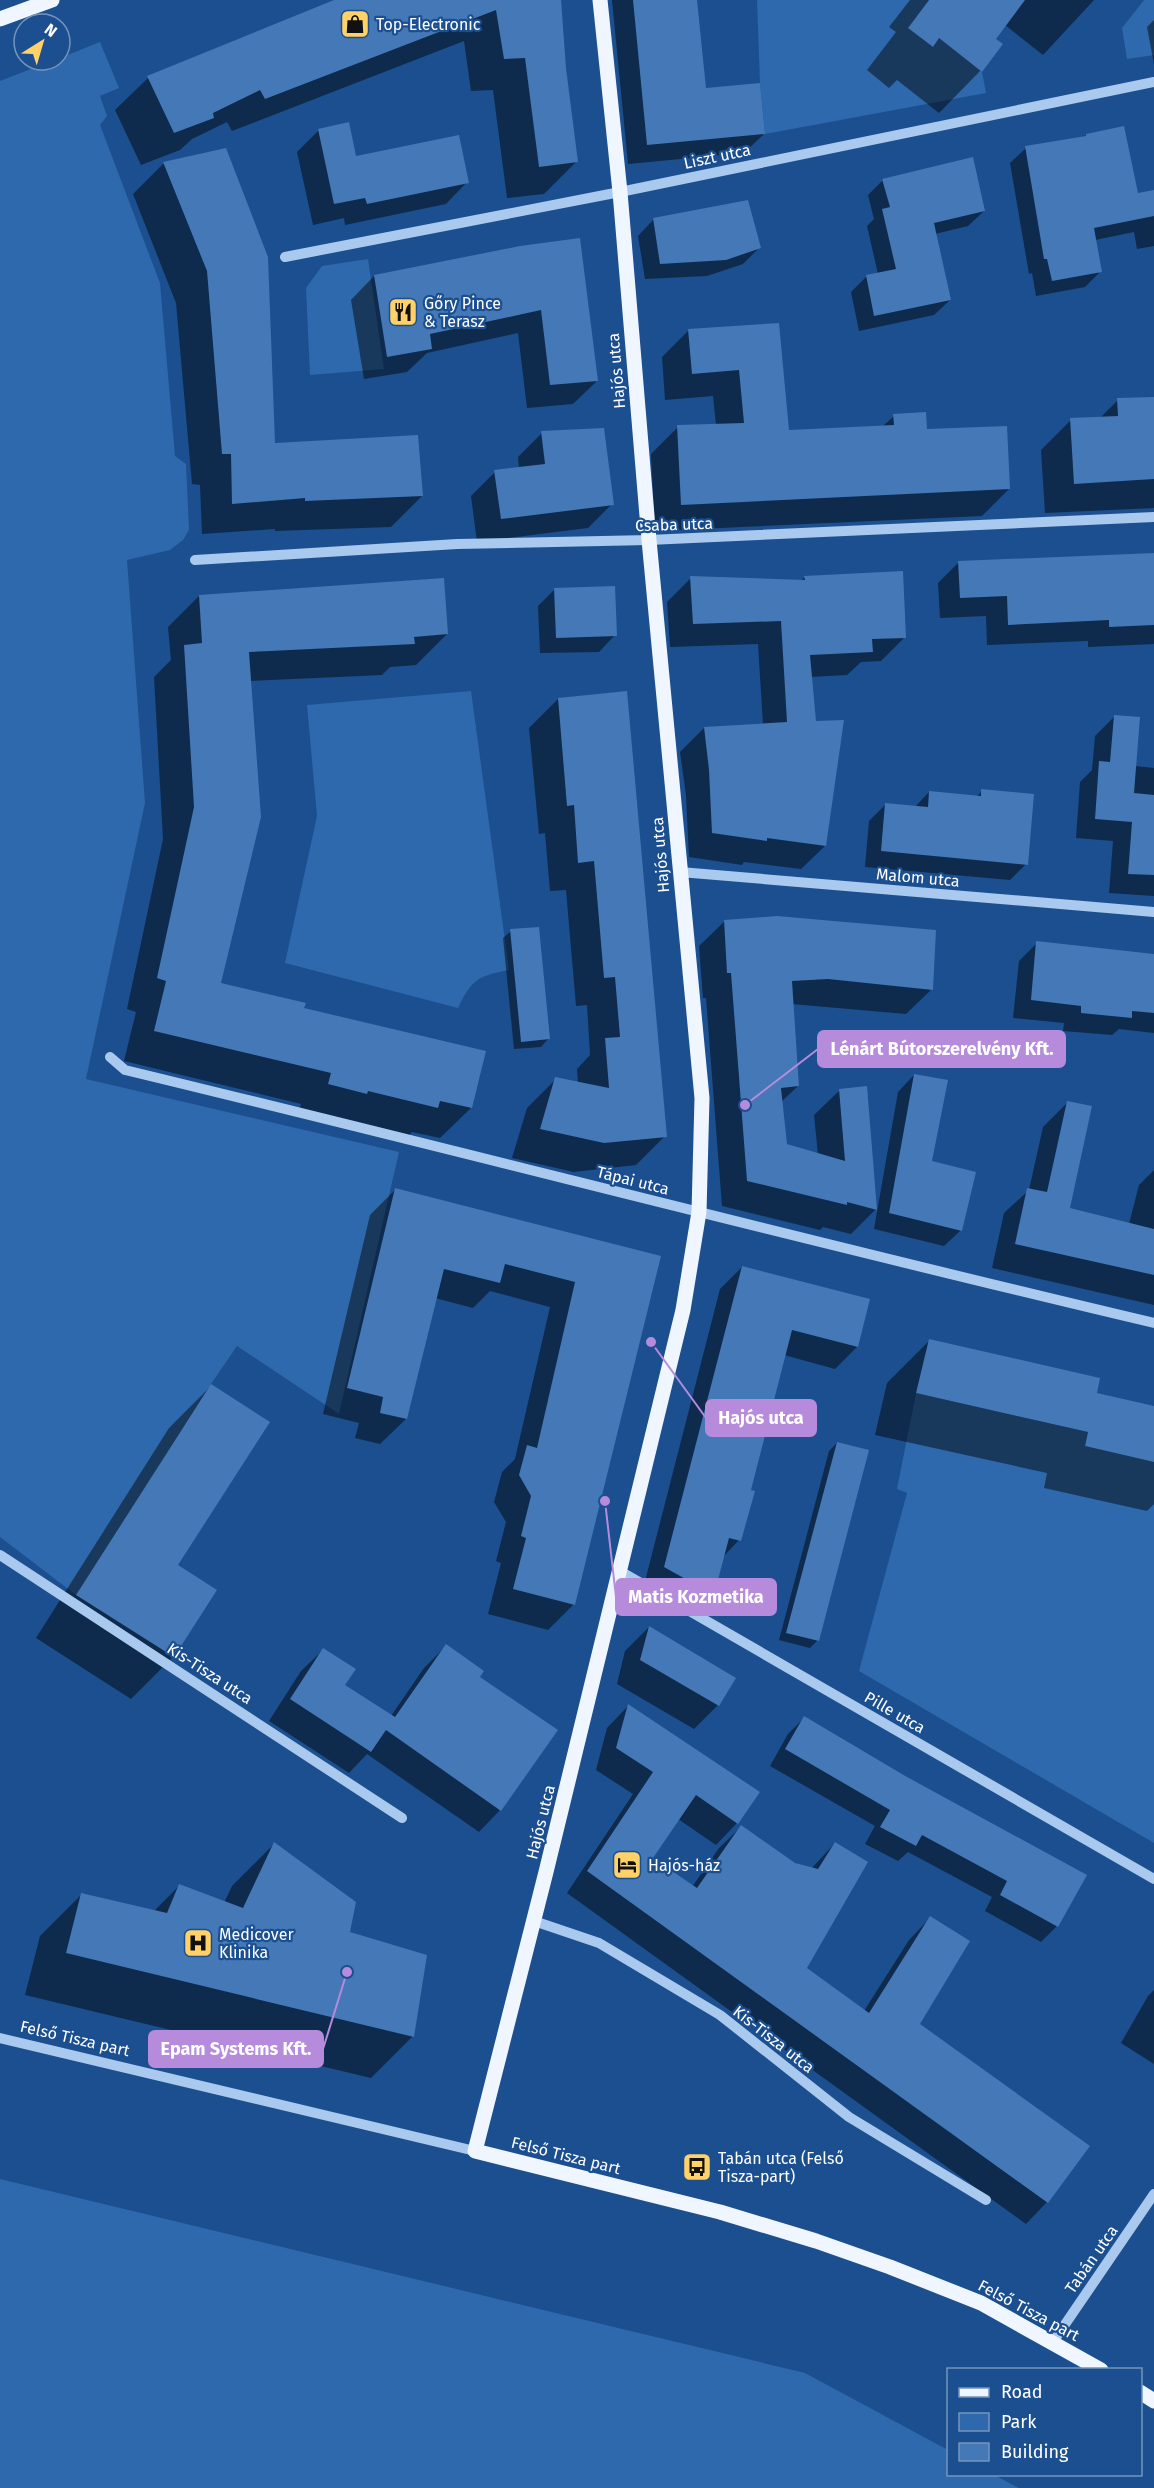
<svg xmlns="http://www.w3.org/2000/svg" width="1154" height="2488" font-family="'Fira Sans',sans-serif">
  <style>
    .green { fill: #2e69ad }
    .shadow { fill: #0007 }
    .building { fill: #4478b7 }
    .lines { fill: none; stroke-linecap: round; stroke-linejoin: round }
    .minor { stroke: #a9c9ee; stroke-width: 10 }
    .major { stroke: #f0f6ff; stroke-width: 15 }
    .labels { text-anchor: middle; stroke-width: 4.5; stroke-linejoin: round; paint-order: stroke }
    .poi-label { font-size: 16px; fill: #fff; stroke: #1b4f8f; text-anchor: start }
    .street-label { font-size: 16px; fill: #fff; stroke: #1b4f8f }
    .leader { fill: none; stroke: #b68bdc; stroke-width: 2 }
    .callout-dot { fill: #b68bdc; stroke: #1b4f8f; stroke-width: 2 }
    .callout { fill: #b68bdc; stroke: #b68bdc; stroke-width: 2 }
    .callout-label { font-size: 18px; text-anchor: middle; font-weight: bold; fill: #fff }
  </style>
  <rect width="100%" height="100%" fill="#1b4f8f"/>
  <!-- green -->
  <g class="green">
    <polygon points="757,0 929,0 908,28 932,46 939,38 982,72 986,93 765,134 760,83"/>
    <polygon points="1144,0 1154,0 1154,55 1127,59 1122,28"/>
    <polygon points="100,42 119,88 100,96 107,116 100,125 160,283 175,456 186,464 189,530 183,540 170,550 127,560 145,803 86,1079 399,1152 339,1414 237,1346 211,1384 76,1595 0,1537 0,81 54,60 60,60 60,58"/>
    <polygon points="368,259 384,369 310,375 306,288 322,266"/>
    <path d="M471 691 509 970C478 976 472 979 458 1008L285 963 317 816 307 705Z"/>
    <polygon points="916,1393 1088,1432 1085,1446 1154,1462 1154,1843 859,1671 907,1493 897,1489"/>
    <polygon points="0,2179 805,2373 948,2450 948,2474 994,2475 1019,2488 0,2488"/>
  </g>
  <!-- shadow -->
  <g class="shadow">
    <polygon points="338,0 560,0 565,68 577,161 544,194 507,198 493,90 471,91 464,41 232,131 227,122 192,139 180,150 141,165 115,110 148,78"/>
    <polygon points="612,0 696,0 705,90 764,134 744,153 628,164"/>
    <polygon points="910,0 1094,0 1043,55 1005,25 994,39 980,71 939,113 897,80 889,88 867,70 896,32 889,27"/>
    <polygon points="1154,20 1154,64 1147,27"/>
    <polygon points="319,130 355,158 467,182 446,204 345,225 344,218 313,225 297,152"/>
    <polygon points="1086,135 1137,195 1154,191 1154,246 1137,249 1134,232 1095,240 1101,271 1085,287 1036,296 1032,273 1029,274 1010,163 1026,148 1083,139"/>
    <polygon points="225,150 274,445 422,496 391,527 275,531 275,529 202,534 200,485 192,484 176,303 133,194 164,163"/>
    <polygon points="883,180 984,211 968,226 935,234 950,300 934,315 859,331 851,292 866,277 878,274 867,226 874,219 868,195"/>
    <polygon points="654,219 759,248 743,264 707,276 645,279 638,236"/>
    <polygon points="520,247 597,381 573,404 527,408 518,333 427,353 407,372 364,379 351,300 374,276"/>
    <polygon points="778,324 787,432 882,427 894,416 926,431 1009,489 982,516 655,531 651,454 678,427 716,425 713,396 665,400 662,357 689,330"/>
    <polygon points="1154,398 1154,508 1045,513 1041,450 1071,420 1100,418 1118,400"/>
    <polygon points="542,433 612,504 588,528 477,542 471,496 495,472 519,468 518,457"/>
    <polygon points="1154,554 1154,644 1088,647 1088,641 987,645 986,616 940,618 938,583 959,562"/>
    <polygon points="805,577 905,637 881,661 861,662 847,675 810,677 825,846 801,869 744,862 742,865 689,857 686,795 680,752 704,728 763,725 758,644 670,647 667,602 691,578 801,581"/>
    <polygon points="555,589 615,635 599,652 540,653 538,606"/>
    <polygon points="199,596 447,634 416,665 390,667 382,675 250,681 219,984 471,1108 440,1138 412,1132 406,1139 298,1115 301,1104 124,1061 136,1012 127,1009 163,839 154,677 171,660 168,627"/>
    <polygon points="558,699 665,1136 636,1165 574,1172 512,1158 527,1108 556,1079 578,1083 577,1069 590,1055 587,1005 576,1006 566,890 550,891 545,833 539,834 529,728"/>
    <polygon points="1114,717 1135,766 1154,768 1154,896 1109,893 1113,841 1076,838 1080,782 1092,770 1095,736"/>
    <polygon points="982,791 1026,864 1010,880 865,867 869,821 886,804 915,807 929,792 976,797"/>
    <polygon points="725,921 932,989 906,1014 792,1004 798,1086 781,1102 785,1146 818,1155 814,1115 840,1090 876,1209 851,1234 823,1227 820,1230 722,1206 706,998 703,998 699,946"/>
    <polygon points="511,931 548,1039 541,1047 514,1049 503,938"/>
    <polygon points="1037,943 1154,955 1154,1033 1119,1029 1112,1035 1063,1031 1064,1023 1013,1018 1019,961"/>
    <polygon points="914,1075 930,1162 961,1230 944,1246 874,1229 898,1092"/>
    <polygon points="1067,1103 1068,1210 1129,1224 1139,1185 1154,1170 1154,1305 992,1268 1004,1213 1029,1190 1043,1127"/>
    <polygon points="395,1190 659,1257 574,1604 548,1630 488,1614 501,1563 496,1561 506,1522 494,1502 502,1472 515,1459 550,1307 490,1291 473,1308 435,1298 406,1419 380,1444 355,1438 359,1423 323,1414 370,1215"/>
    <polygon points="742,1267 869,1300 857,1347 835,1369 784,1355 749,1491 739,1540 722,1558 712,1595 691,1616 643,1589 720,1289"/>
    <polygon points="929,1341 1095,1394 1154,1407 1154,1504 1147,1511 1044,1488 1047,1473 875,1435 887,1383"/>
    <polygon points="211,1386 176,1566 215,1591 173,1657 131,1699 36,1638 169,1428"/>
    <polygon points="837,1443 867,1452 817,1641 810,1648 779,1640 829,1451"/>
    <polygon points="649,1627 718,1705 694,1729 617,1684 625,1651"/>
    <polygon points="446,1646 478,1677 500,1810 479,1832 367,1754 349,1773 269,1721 301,1671 323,1650 343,1685 391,1716 424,1668"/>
    <polygon points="628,1706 737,1823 716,1845 678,1819 651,1859 692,1887 719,1848 741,1827 794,1865 811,1869 835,1843 805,1968 864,2011 909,1940 930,1918 917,2024 1088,2146 1047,2202 1026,2224 567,1893 633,1794 596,1770 607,1728"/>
    <polygon points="804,1718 906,1778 1057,1926 1041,1942 985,1911 992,1897 908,1852 898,1861 865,1844 875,1826 770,1766 788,1734"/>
    <polygon points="274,1844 348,1933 413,2036 371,2078 25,1995 40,1936 82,1894 154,1911 179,1886 224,1903 232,1886"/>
    <polygon points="1154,1990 1154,2064 1121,2043 1148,1996"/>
  </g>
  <!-- building -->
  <g class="building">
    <polygon points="334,0 561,0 566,68 578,162 539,167 525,58 504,59 496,10 265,99 260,90 213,113 214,118 174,133 147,76"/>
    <polygon points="633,0 697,0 706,88 760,83 765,134 647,145"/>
    <polygon points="929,0 1025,0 996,39 1003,44 982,72 939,38 933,47 908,28"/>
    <polygon points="349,122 356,156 459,135 469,183 367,204 365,198 334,204 318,129"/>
    <polygon points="1124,126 1138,193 1154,190 1154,216 1094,228 1102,272 1052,281 1047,259 1044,259 1025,146 1086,136 1086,134"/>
    <polygon points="226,148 268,257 275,443 418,435 423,496 305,501 305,498 232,504 231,454 222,454 207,271 163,162"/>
    <polygon points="973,157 985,211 934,223 951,300 874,316 866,275 896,269 882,209 890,207 882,179"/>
    <polygon points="748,200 761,248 726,260 660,264 653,218"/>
    <polygon points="580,238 598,381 550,385 541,310 430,334 432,349 387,357 374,275 520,246"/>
    <polygon points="779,323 789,430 894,425 893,414 926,412 927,429 1007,426 1010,489 681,505 677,425 744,423 739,370 692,374 688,329"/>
    <polygon points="1154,397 1154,479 1074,484 1070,418 1118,416 1117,398"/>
    <polygon points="604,428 614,505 501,519 494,470 545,464 541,431"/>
    <polygon points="1154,553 1154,625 1109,627 1109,620 1008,625 1007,596 960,598 958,561"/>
    <polygon points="903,571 906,638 872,639 873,652 810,655 816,721 844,720 826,846 767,838 767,841 712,833 709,770 704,727 787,722 781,621 693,624 690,576 805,580 804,576"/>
    <polygon points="444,578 448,634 414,637 415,644 249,652 261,817 221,983 306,1003 304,1008 486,1051 472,1108 440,1101 438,1108 368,1091 367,1094 328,1084 331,1073 154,1031 166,981 157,978 194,807 184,645 202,643 199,595"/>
    <polygon points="615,586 617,636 556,638 554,588"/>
    <polygon points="627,691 667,1137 604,1143 540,1129 555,1077 609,1088 605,1038 620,1037 615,977 604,978 594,861 578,863 574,805 567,806 558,698"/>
    <polygon points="1114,715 1140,717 1134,793 1154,795 1154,875 1128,874 1132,822 1095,819 1099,761 1110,762"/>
    <polygon points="981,789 1034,794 1028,865 881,851 885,803 928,807 929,791 981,796"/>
    <polygon points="777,916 936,930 933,990 828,979 792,981 799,1086 781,1088 787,1144 845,1161 839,1089 867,1086 877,1210 847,1202 847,1205 747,1181 731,973 727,973 724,920"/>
    <polygon points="539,927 550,1039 521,1042 510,929"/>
    <polygon points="1036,941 1154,954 1154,1013 1132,1011 1132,1018 1081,1013 1081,1006 1031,1000"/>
    <polygon points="914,1074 948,1080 932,1161 976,1172 962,1231 889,1213"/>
    <polygon points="1067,1101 1092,1106 1070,1208 1154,1229 1154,1275 1015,1244 1027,1188 1047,1192"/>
    <polygon points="395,1188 661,1256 575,1605 513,1589 526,1538 521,1536 531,1496 519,1475 527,1445 537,1448 575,1282 505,1264 500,1283 444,1269 407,1419 380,1413 383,1397 347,1388"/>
    <polygon points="742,1266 870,1299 858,1347 792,1330 751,1490 755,1491 741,1541 729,1538 714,1595 664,1567"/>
    <polygon points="929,1339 1100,1378 1097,1393 1154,1406 1154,1462 1085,1446 1088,1432 916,1393"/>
    <polygon points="211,1384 270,1422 178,1565 217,1590 174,1657 76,1595"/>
    <polygon points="837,1442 869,1450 819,1641 786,1633"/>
    <polygon points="649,1626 736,1678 719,1706 640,1660"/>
    <polygon points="446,1644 484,1671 480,1677 558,1730 501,1811 386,1730 371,1752 290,1699 323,1648 356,1669 345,1685 395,1717"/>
    <polygon points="628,1704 760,1792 738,1824 696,1795 653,1858 697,1888 741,1825 795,1863 818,1869 835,1842 868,1862 807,1968 869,2013 930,1916 970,1941 920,2024 1090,2146 1048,2203 587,1871 653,1772 616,1748"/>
    <polygon points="804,1716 907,1777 1087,1875 1058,1927 1000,1895 1007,1881 922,1835 916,1846 880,1827 890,1810 785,1749"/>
    <polygon points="274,1842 356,1902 350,1932 427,1955 414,2037 66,1953 81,1893 167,1913 179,1884 243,1908"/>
  </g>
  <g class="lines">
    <!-- minor -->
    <g class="minor">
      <polyline points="285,257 620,192 1154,82"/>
      <polyline points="195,560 457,544 649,540 1154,517"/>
      <polyline points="680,872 1154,912"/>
      <path d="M110 1057 125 1070C469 1153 810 1242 1154 1323"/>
      <polyline points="0,1555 402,1818"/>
      <polyline points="620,1571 1154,1879"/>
      <polyline points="534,1921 599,1943 720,2015 849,2117 986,2200"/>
      <polyline points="0,2038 475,2151"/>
      <polyline points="1053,2342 1154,2194"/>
    </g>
    <!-- major -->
    <g class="major">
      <polyline points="600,0 620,192 649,540 702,1098 699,1212 683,1310 546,1872 475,2151 720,2212 816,2241 890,2267 981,2303 1101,2370"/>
      <polyline points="0,19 52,0"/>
      <polyline points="1140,2392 1154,2401"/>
    </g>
  </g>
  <!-- icons -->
  <defs>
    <g id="shop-square" transform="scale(1.5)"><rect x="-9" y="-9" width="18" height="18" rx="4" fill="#ffd166" stroke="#1b4f8f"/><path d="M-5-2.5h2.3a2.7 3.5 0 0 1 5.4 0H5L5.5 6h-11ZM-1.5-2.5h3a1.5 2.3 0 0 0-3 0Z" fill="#111"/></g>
    <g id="restaurant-square" transform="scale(1.5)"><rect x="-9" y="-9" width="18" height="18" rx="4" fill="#ffd166" stroke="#1b4f8f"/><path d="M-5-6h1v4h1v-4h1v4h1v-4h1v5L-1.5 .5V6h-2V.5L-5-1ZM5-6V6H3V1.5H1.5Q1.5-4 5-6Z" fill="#111"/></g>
    <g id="hotel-square" transform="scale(1.5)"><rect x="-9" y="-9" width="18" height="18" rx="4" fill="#ffd166" stroke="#1b4f8f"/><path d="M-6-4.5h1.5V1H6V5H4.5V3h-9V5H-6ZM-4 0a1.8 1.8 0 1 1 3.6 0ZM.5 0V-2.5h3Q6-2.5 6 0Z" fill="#111"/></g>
    <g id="hospital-square" transform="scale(1.5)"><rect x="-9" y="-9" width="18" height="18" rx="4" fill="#ffd166" stroke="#1b4f8f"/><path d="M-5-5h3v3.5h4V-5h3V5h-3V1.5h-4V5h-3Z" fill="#111"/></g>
    <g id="bus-square" transform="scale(1.5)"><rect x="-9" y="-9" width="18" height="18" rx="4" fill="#ffd166" stroke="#1b4f8f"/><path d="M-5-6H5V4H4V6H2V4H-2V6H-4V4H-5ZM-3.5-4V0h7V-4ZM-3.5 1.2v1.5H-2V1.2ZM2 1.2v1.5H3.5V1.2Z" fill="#111"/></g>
  </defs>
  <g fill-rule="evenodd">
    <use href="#shop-square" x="355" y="24"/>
    <use href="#restaurant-square" x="403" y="312"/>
    <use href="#hotel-square" x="627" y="1865"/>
    <use href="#hospital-square" x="198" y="1943"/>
    <use href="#bus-square" x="697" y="2167"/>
  </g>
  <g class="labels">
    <!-- poi labels -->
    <g class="poi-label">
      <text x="376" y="30">Top-Electronic</text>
      <text x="424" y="309">Gőry Pince<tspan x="424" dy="18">&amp; Terasz</tspan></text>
      <text x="648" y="1871">Hajós-ház</text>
      <text x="219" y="1940">Medicover<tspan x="219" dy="18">Klinika</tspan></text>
      <text x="718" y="2164">Tabán utca (Felső<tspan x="718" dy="18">Tisza-part)</tspan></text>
    </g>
    <!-- street labels -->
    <g class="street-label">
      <text transform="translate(717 156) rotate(-12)" y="6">Liszt utca</text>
      <text transform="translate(616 371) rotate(-95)" y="6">Hajós utca</text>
      <text transform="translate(674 524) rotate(-2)" y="6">Csaba utca</text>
      <text transform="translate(660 855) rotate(-95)" y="6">Hajós utca</text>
      <text transform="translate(918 877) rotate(5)" y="6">Malom utca</text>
      <text transform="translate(633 1180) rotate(14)" y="6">Tápai utca</text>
      <text transform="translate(210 1673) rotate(33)" y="6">Kis-Tisza utca</text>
      <text transform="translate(895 1712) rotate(30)" y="6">Pille utca</text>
      <text transform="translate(540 1822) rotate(-76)" y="6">Hajós utca</text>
      <text transform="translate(75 2038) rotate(13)" y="6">Felső Tisza part</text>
      <text transform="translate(774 2039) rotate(38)" y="6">Kis-Tisza utca</text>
      <text transform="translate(566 2155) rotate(14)" y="6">Felső Tisza part</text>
      <text transform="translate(1091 2259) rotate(-55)" y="6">Tabán utca</text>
      <text transform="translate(1029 2310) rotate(28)" y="6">Felső Tisza part</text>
    </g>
  </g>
  <!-- callouts -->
  <path class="leader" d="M745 1105L818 1049M651 1342L706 1418M605 1501L616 1597M347 1972L323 2049"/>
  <g class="callout-dot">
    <circle cx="745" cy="1105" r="6"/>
    <circle cx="651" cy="1342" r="6"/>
    <circle cx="605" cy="1501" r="6"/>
    <circle cx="347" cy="1972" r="6"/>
  </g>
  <g class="callout">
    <rect x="818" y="1031" width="247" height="36" rx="6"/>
    <rect x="706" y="1400" width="110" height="36" rx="6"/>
    <rect x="616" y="1579" width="160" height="36" rx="6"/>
    <rect x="149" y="2031" width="174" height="36" rx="6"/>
  </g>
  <g class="callout-label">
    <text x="942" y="1055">Lénárt Bútorszerelvény Kft.</text>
    <text x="761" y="1424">Hajós utca</text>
    <text x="696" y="1603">Matis Kozmetika</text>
    <text x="236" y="2055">Epam Systems Kft.</text>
  </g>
  <!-- legend -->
  <rect x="947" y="2368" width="195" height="108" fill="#1b4f8f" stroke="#7695bc" stroke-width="1.5"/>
  <rect x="959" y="2388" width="30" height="9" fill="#f0f6ff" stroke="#7695bc" stroke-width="1.5"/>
  <text x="1001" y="2398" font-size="18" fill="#ffffff">Road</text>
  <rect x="959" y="2413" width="30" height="18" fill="#2e69ad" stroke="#7695bc" stroke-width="1.5"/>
  <text x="1001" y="2428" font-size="18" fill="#ffffff">Park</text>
  <rect x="959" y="2443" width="30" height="18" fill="#4478b7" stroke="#7695bc" stroke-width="1.5"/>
  <text x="1001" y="2458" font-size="18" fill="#ffffff">Building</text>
  <!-- north arrow -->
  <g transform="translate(42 42) rotate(37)"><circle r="28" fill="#1b4f8f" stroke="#7695bc" stroke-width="1.5"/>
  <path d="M0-4.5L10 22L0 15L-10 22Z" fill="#ffd166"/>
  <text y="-9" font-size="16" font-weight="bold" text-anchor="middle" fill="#ffffff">N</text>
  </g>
</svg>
